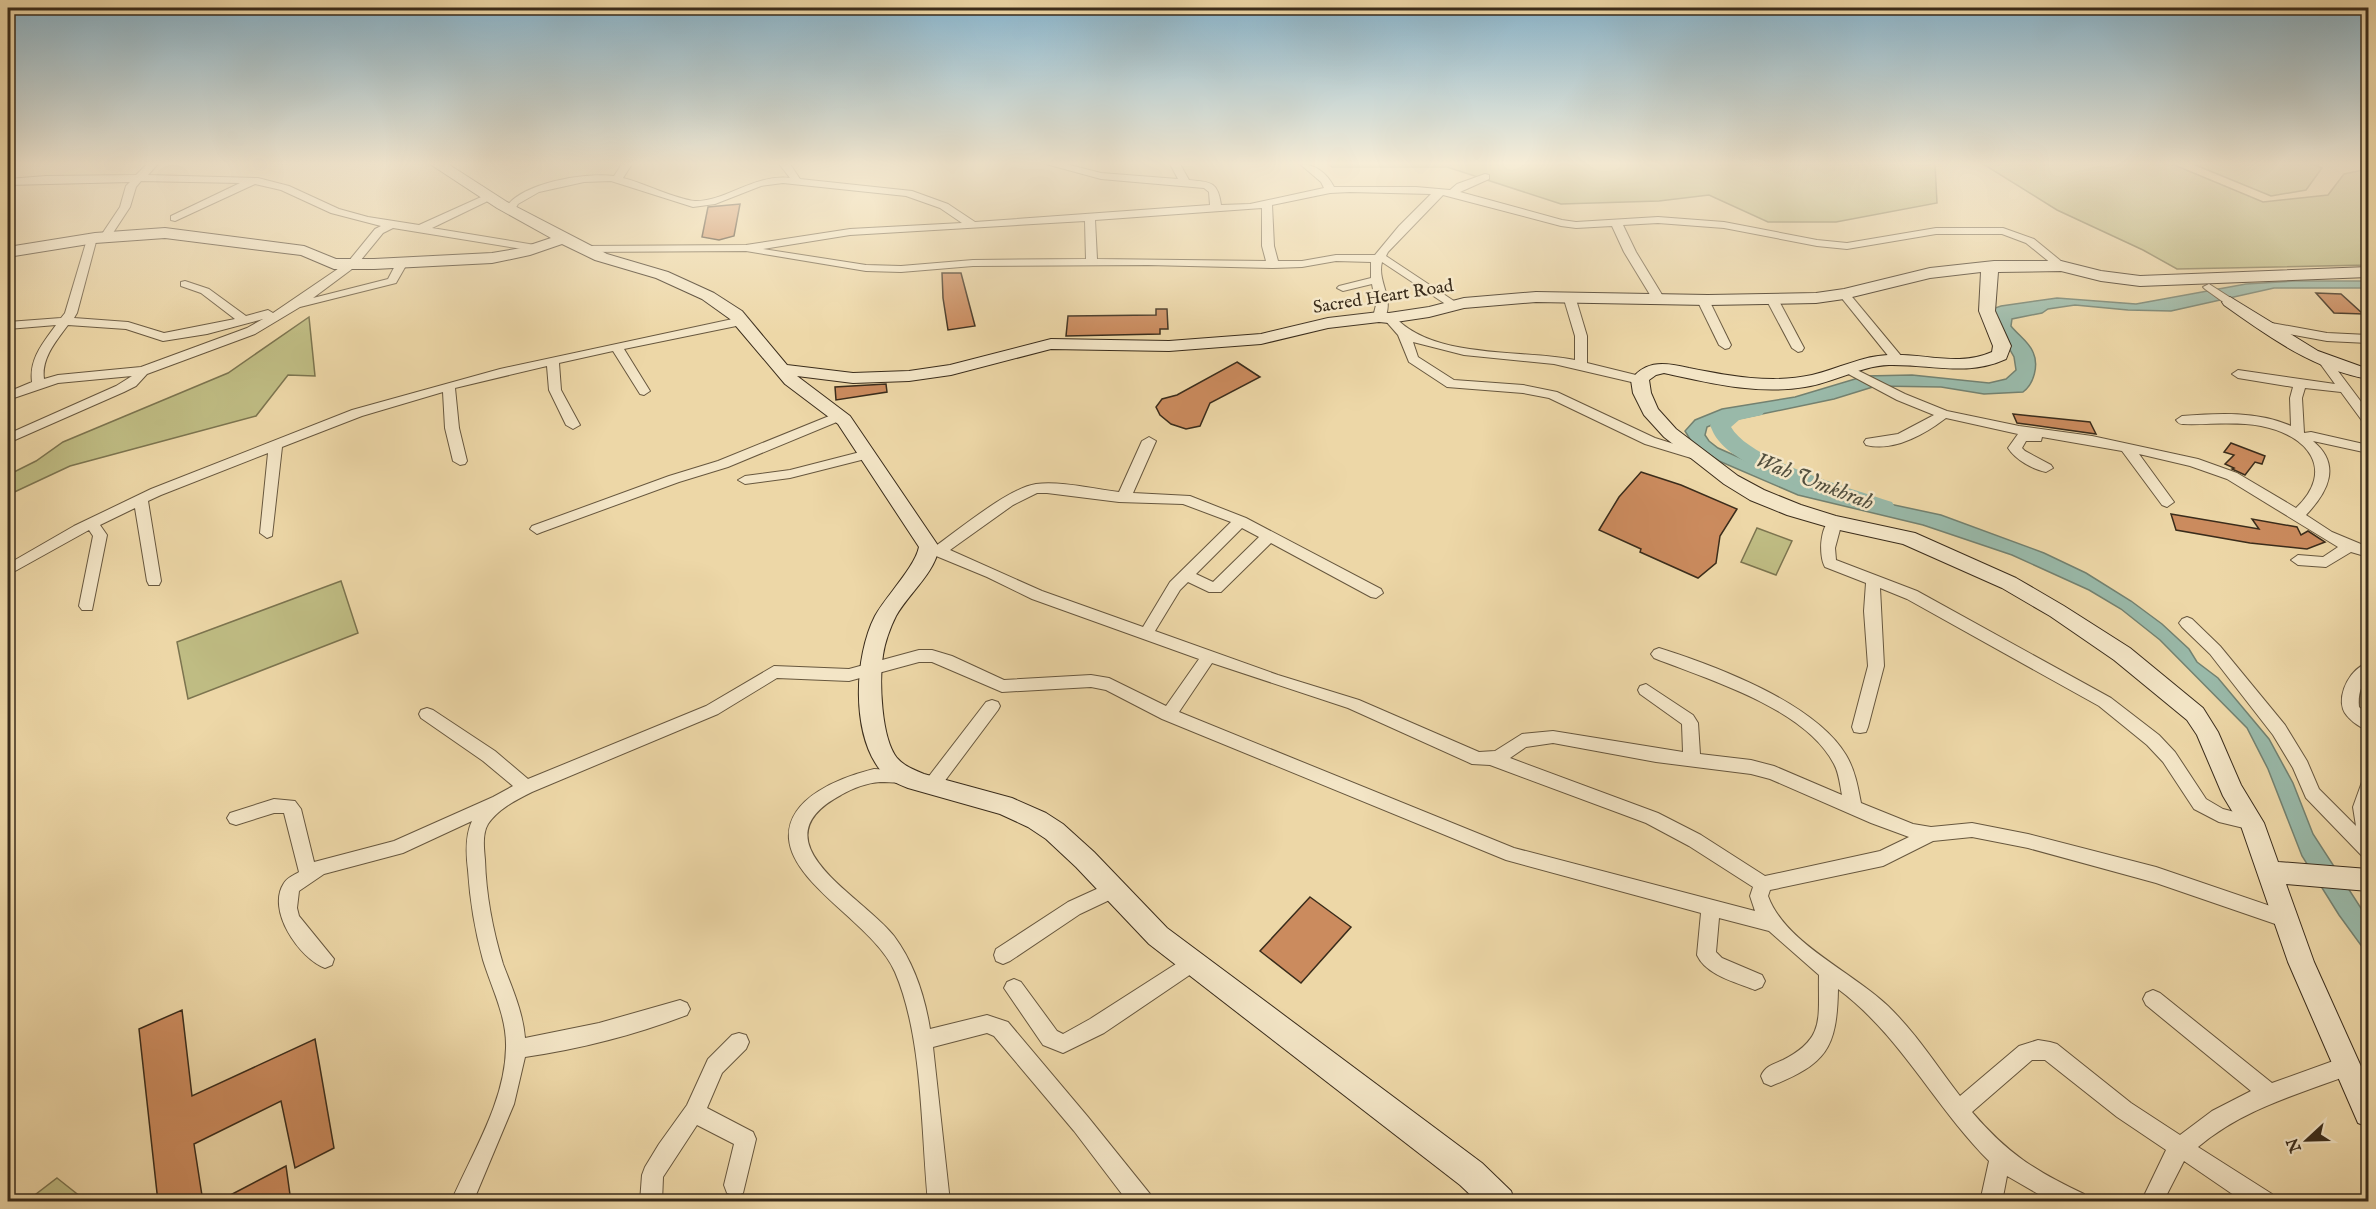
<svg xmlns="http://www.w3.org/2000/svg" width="2376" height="1209" font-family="'IM FELL English',serif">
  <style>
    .green { fill: #bfbc83; stroke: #7c744f; stroke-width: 1.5 }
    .water { fill: #99b9a9; stroke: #738170; stroke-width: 1.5 }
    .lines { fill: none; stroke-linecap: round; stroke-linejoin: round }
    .river { fill: #99b9a9; fill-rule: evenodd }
    .building { fill: #cb8b5e; stroke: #3a2c1b; stroke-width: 1.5 }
    .street-casing { stroke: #67573e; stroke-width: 2 }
    .secondary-casing { stroke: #3a2c1b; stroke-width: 2 }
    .street { fill: #f3e5c6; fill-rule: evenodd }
    .secondary { fill: #f3e5c6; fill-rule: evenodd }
    .labels { text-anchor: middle; stroke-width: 5; stroke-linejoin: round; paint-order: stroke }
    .far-street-label { font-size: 18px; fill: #3a2c1b; stroke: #f3e5c6 }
    .water-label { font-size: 22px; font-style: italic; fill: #524f3e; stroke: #f3e5c6 }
  </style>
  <rect width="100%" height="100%" fill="#edd7a7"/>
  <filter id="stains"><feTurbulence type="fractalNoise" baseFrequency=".00333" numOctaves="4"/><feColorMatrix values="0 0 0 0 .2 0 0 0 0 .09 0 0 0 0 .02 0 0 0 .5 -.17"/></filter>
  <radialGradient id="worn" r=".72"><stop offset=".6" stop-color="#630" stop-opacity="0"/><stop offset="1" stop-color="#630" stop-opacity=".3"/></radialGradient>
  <!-- green -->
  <g class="green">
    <polygon points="1328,164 1935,164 1937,203 1836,222 1768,222 1709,195 1659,201 1561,204 1447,167 1332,167"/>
    <polygon points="1983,164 2172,164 2263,202 2328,195 2344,174 2368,169 2368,265 2177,269 2143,250 2057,210"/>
    <polygon points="2193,164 2314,164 2322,168 2306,190 2271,196"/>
    <polygon points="309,317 315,376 288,375 256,416 70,466 8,495 8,475 36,461 63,442 228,373"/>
    <polygon points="1757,528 1792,541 1776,575 1741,562"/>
    <polygon points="341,581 358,633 188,699 177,642"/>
    <polygon points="57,1178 86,1201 27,1201"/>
  </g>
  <!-- water -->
  <path class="water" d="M2295 281H2368V288H2274L2171 311 2128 310 2075 305 2048 309 2042 313 2012 319 2011 326C2017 334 2029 342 2033 352 2039 365 2034 384 2023 392L1984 394 1941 387 1876 386 1834 399 1714 424 1707 427 1705 435 1709 441 1718 448 1801 485 1941 515 2044 553 2086 573 2131 601 2162 624 2189 649 2197 662 2218 678 2269 739 2293 783 2313 834 2368 919V955L2339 915 2302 856 2268 769 2247 728 2160 640 2121 609 2089 590 2012 555 1923 525 1798 495 1719 461 1693 444 1685 431 1695 420 1722 409 1795 397 1865 376 1912 375 1989 383 2006 379 2016 370 2014 357 1992 318 1995 308 2001 306 2057 298 2136 304 2246 284Z"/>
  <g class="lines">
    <!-- river -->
    <path class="river" d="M1755 405 1762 407 1765 411 1762 415 1739 420 1731 427C1750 461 1854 489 1892 502L1895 507 1892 512 1884 514C1844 503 1744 473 1719 441 1715 437 1712 430 1710 425L1726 410Z"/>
  </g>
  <!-- building -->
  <g class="building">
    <polygon points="740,204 734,236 719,240 702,237 708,207"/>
    <polygon points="942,273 961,273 975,326 948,330 943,298"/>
    <polygon points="2316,293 2341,294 2363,314 2334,313"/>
    <polygon points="1156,309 1167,309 1168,329 1160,329 1160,334 1066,336 1068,316 1156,315"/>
    <polygon points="1237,362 1260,377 1210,403 1200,426 1186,429 1171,424 1160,415 1156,407 1162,399 1177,395"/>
    <polygon points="886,384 887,392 836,400 835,387"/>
    <polygon points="2013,414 2090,422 2096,434 2017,423"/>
    <polygon points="2231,443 2265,456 2262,464 2255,462 2245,475 2232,469 2234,468 2225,464 2234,455 2224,452"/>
    <polygon points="1641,472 1681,485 1737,509 1720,536 1716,563 1698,578 1640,552 1641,549 1599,530 1619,497"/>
    <polygon points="2171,514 2259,529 2252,519 2297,527 2301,535 2308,531 2325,542 2307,549 2250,543 2176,530"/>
    <polygon points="1310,897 1351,927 1301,983 1260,951"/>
    <polygon points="182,1010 192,1096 315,1039 334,1148 295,1168 281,1101 194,1144 203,1202 158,1202 139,1029"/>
    <polygon points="286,1166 291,1202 217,1202"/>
  </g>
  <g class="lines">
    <!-- street casing -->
    <g class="street-casing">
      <g id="street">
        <path d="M147 164H158L148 175 258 178 289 186 339 209 368 217 419 225 490 193 495 196 494 198 432 228 535 245 541 248 535 251 393 228 383 233 356 266 313 298 388 279 398 260H406L408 262 396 283 300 307 255 334 147 374 136 386 124 392 8 443V434L116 386 132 376 58 383 8 400V392L32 382C29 359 43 343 56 325L8 329V322L61 318 65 313 88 236 92 235 97 238 77 313 74 318 128 322 164 333 235 319 201 293 181 286V282L185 281 209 289 246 316 268 310 273 313 348 262 375 229 381 226 331 213 281 190 255 184 175 221 171 220V216L240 183 141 181 136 187 130 207 109 239 105 240 100 237 120 207 126 186 130 182 8 185V179L46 176 136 175ZM263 319 247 328 141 367 58 375 44 379C41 358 57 340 68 325L126 329 163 341 207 334Z"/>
        <path d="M622 164H632L623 178C644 183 675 199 695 201 725 202 753 174 790 178L779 164H790L800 179 912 191 948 204 975 222 1210 205 1209 192 1204 188 1101 179 1046 164H1066L1101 173 1178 179 1170 164H1180L1189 180C1210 182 1218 181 1221 205L1250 204 1324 188 1321 182 1300 164C1315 164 1327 173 1334 187H1416L1450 190 1457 184 1485 174 1489 175V179L1460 192 1562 220 1576 222 1658 217 1724 222 1817 240 1847 243 1936 228H2003L2034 239 2067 266 2065 268H2057L2026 243 2002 234H1936L1847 249 1817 246 1724 228 1658 223 1623 225 1636 252 1664 298 1658 301 1652 298 1624 252 1612 226 1576 228 1561 226 1443 195 1388 252 1386 256 1460 305 1454 309 1450 307 1382 262C1377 280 1393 297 1386 315H1393C1431 360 1521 349 1575 360V336L1563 296 1569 293 1575 296 1587 336V363L1644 377 1646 380 1640 384 1554 364 1464 355 1413 342 1418 357 1454 380 1523 385 1557 392 1655 438 1706 454 1708 457 1706 460 1701 461 1645 444 1549 398 1523 393 1447 387 1409 362 1398 335 1384 319 1379 321 1373 317 1376 305 1372 284 1343 291 1337 288 1339 286 1371 278V262L1336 261 1302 267 1273 268 1148 265 973 266 901 272 866 271 746 251 583 252 577 249 583 246 746 245 850 229 962 223 940 208 906 196 783 183 761 186 715 204 693 207 611 181 584 182 539 192 518 204 514 211H506L505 209C519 183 586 172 614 176ZM1350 192 1431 194 1399 226 1375 255H1336L1302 261H1278L1274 246 1272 205 1330 193ZM1262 208V246L1266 261 1097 259 1095 220ZM1085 221 1086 259 973 260 901 266 866 265 763 249 850 235Z"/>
        <polygon points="2209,284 2234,300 2234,304 2226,304 2205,289 2203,287"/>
        <polygon points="1844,291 1848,292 1902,357 1904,360 1902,363 1894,363 1840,296 1838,294"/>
        <polygon points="1772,296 1778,299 1804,348 1802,351 1798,352 1792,348 1766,299"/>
        <polygon points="1703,297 1709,300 1731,345 1729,348 1725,349 1719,345 1697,300"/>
        <polygon points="742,317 746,318 746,324 624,349 650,391 644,395 640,394 613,351 559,363 561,390 580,425 573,429 566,425 549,390 547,366 455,388 459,428 467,461 465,464 460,465 453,461 445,428 443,392 362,416 282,447 272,536 267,538 260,533 268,453 161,495 148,501 161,581 159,585 149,585 147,581 135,508 100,525 107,535 92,610 82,610 79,606 93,536 89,530 8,575 8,564 74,526 151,489 352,410 500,369"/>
        <polygon points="2266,322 2327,333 2368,335 2368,343 2327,341 2262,329 2260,326"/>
        <path d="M2325 358 2329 359 2368 411V423L2363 422 2341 392 2305 388 2302 398 2304 433 2311 432 2368 445V453L2313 441C2342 465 2328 492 2306 515L2332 532 2368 547V557L2351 552 2326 567 2298 565 2291 560 2298 555 2323 557 2338 547 2227 479 2190 466 2139 454 2174 502 2167 507 2162 505 2122 451 2042 437 2041 441H2026L2022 448 2025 451 2051 465 2053 468 2046 472C2032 469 2016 460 2008 448L2018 434 1946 418C1925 434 1894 452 1866 445L1864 442 1866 439 1898 434 1934 415 1897 400 1839 369 1841 366H1849L1905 394 1947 411 2019 426 2092 436 2198 459 2237 473 2296 508C2336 470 2308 435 2261 426 2235 421 2209 425 2183 424 2178 424 2179 423 2176 420L2182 416C2217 413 2258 411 2291 426L2290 398 2293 387 2238 378 2232 374 2238 370 2335 384 2319 362Z"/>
        <polygon points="839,412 845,416 844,419 728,467 679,482 542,532 537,534 530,529 532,526 669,476 718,461"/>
        <path d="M1149 437 1156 441 1133 493 1190 496 1246 518 1381 589 1383 593 1376 598 1371 597 1271 543 1221 592H1209L1188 582 1180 590 1155 631 1278 675 1359 700 1479 752 1495 751 1522 734 1553 731 1683 752 1682 724 1640 694 1638 690 1640 686 1646 684 1693 715 1698 723 1700 754 1751 760 1774 766 1842 795C1840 785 1839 773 1834 764 1805 708 1709 680 1654 658L1651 654 1654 650 1659 648C1716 666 1815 703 1846 755 1855 770 1858 787 1861 803L1913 824 1931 827 1972 823 2028 834 2156 867 2291 913 2293 919 2291 925 2284 927 2156 883 2028 848 1972 837 1933 841 1883 866 1770 890 1768 896C1785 943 1853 972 1888 1006 1916 1033 1936 1065 1960 1096L2019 1046 2038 1040 2050 1042 2057 1044 2131 1103 2180 1135 2212 1111 2251 1091 2146 1005 2143 999 2146 993 2153 990 2160 993 2272 1083 2347 1056 2354 1059 2357 1066 2354 1073C2300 1094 2244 1108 2198 1147L2272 1194 2275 1202H2244L2184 1161 2163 1202H2141L2166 1150 2117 1117 2045 1060H2032L1972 1112C2007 1153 2035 1171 2084 1194L2087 1202H2052L2007 1176 2002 1202H1980L1989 1161C1934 1106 1901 1036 1838 989 1837 1049 1826 1064 1771 1086L1764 1083 1761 1076C1765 1066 1774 1064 1783 1060 1826 1038 1818 1018 1819 975L1769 931 1719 918 1716 952 1722 958 1762 975 1765 981 1762 987 1755 990C1735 982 1706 975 1697 955L1701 913 1506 860 1162 719 1106 690 1091 687 1002 692 932 662H919L849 681 777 678 718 714 532 792C516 800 498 809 488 824 482 834 484 849 485 860 486 895 493 931 503 964 512 988 523 1012 525 1038L599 1023 680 1000 687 1003 690 1009 687 1015C635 1035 580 1049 525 1057L514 1104 473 1202H451C472 1153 505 1102 506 1048 507 1017 492 989 483 960 475 931 470 901 468 870 466 854 465 836 472 821L403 853 324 874 299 891 297 908 299 916 334 959 332 965 325 968C299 958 266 910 284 883 287 878 294 875 299 872L284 813H274L236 825 230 823 227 818 230 813 274 799 295 801 301 809 314 862 394 841 493 797 513 786 483 761 421 718 419 714 421 710 427 708 433 710 495 751 528 779 706 706 774 666 849 669 919 650H932L952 656 1004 680 1091 675 1109 678 1166 706 1199 659 1032 599 987 577 924 551 922 547 929 542 937 545C961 528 1009 488 1036 484 1062 481 1093 489 1119 492L1142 441ZM1037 493H1047L1119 502 1183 504 1231 522 1170 582 1143 627 1042 591 950 550 1013 505ZM1242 528 1259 537 1213 582 1196 574ZM1212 663 1348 708 1472 764 1490 765 1646 823 1689 846 1753 887 1750 896 1755 911 1514 848 1179 712ZM1553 743 1656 762 1751 774 1770 779 1871 823 1909 837 1880 851 1765 876 1701 835 1658 813 1510 758 1526 747Z"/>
        <polygon points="868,450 873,451 875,454 873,457 790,478 745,484 738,480 745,476 790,470"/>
        <path d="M1835 517 1842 522 1835 548 1836 560 1917 591 2111 698 2159 735 2175 752 2206 799 2223 809 2258 818 2261 823 2258 828 2252 830 2219 822 2194 809 2163 762 2147 745 2099 706 1907 599 1880 588 1884 666 1868 727 1866 732 1860 733 1854 732 1852 727 1868 666 1864 611 1866 583 1825 567C1818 555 1820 521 1835 517Z"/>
        <polygon points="2187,617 2192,619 2220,646 2285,725 2307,761 2319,789 2356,826 2353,807 2362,782 2368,780 2368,858 2362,856 2306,798 2293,768 2273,735 2210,654 2182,627 2179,623 2182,619"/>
        <path d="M2368 663V678C2360 686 2358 695 2359 707L2368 715V730C2360 728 2346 718 2343 709 2338 692 2351 668 2368 663Z"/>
        <polygon points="992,700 998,702 1000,706 998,710 938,790 932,792 926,790 924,785 926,780 986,702"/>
        <path d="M874 769 912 771 914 776 912 781C902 784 891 782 880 782 867 783 853 788 841 795 753 842 862 895 894 936 914 963 925 997 930 1029L987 1015 1008 1022 1088 1117 1150 1194 1153 1202H1128L1074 1131 994 1036 987 1033 933 1047 950 1202H928C921 1131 923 1037 895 972 875 925 793 886 789 839 786 797 842 777 874 769Z"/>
        <polygon points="1112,882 1118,884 1121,890 1118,896 1080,914 1010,961 1003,964 996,961 994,955 996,949 1068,902"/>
        <polygon points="1193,953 1200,956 1202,962 1200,968 1104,1033 1063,1053 1043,1045 1004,988 1007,982 1014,979 1021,982 1057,1031 1063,1034 1090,1019"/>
        <polygon points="739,1033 746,1035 749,1042 746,1049 722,1073 707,1108 753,1132 756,1139 743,1193 735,1196 727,1193 724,1185 734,1144 697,1125 663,1177 662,1202 640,1202 642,1175 645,1167 659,1144 687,1105 708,1059 732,1035"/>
      </g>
    </g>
    <!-- secondary casing -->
    <g class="secondary-casing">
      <g id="secondary">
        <path d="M430 164H448L507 202 607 254 668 272 714 293 742 311 787 365 853 373 909 371 950 365 1051 339 1169 341 1261 334 1328 318 1379 312 1389 313 1429 307 1464 298 1536 292 1708 295 1816 293 1844 289 1930 268 1994 261H2061L2101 271 2140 276 2368 267V277L2140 286 2101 281 2061 271 1998 272 1995 311 2011 346 2006 359C1967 377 1930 364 1889 365 1860 366 1833 383 1805 387 1757 395 1710 383 1664 373L1656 375 1649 380 1651 393 1658 409 1676 429 1738 476 1764 490 1801 505 1836 516 1915 533 2016 578 2064 606 2130 648 2203 708 2218 732 2241 785 2264 823 2278 862 2368 869V891L2286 884 2314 962 2368 1082V1127L2358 1123 2288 962 2241 826 2223 796 2197 735 2187 720 2114 660 2050 616 2002 588 1903 544 1835 529 1787 515 1750 500 1724 484 1664 437 1644 415 1633 393 1631 380C1646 359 1667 363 1689 368 1729 376 1771 384 1812 375 1838 369 1861 356 1888 355 1923 353 1959 367 1992 352L1993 346 1979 311 1981 272 1930 278 1844 299 1816 303 1708 305 1536 302 1464 308 1429 317 1389 323 1379 322 1328 328 1261 344 1169 351 1051 349 951 375 909 381 853 383 797 376 850 416 939 547C935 573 909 593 896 616 890 628 885 642 883 655 879 680 881 738 897 758 904 766 914 770 924 774L1012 798 1046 813 1063 824 1094 852 1167 928 1482 1163 1511 1191 1515 1202H1478L1460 1185 1149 944 1076 867 1046 839 1028 827 1000 814 908 788C898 784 888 780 881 771 851 734 854 657 875 616 886 596 915 567 919 547L838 424 785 384 730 319 702 299 656 278 595 260 562 244 530 255 492 263 374 269H334L301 255 165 238 95 243 8 257V247L95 233 165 228 304 246 336 259H374L492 253 521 248 551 238 497 208Z"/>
        <path d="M2230 297 2318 351 2368 369V379C2313 369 2269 337 2224 305L2222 302Z"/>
      </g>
    </g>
    <!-- street -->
    <use href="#street" class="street"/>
    <!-- secondary -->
    <use href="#secondary" class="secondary"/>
  </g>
  <!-- sky -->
  <linearGradient id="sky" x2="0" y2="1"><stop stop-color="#88b6cf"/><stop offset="0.49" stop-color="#f7edd7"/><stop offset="1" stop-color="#f7edd7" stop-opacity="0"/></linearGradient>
  <rect width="2376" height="334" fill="url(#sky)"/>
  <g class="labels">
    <!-- far-street labels -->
    <g class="far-street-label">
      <text transform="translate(1383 296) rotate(-9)" y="6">Sacred Heart Road</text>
    </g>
    <!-- water labels -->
    <g class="water-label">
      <text transform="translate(1815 480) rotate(21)" y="8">Wah Umkhrah</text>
    </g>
  </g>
  <!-- margin -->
  <rect width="2376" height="1209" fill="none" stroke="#edd7a7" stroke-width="30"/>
  <rect x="9" y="9" width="2358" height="1191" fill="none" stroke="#3a2c1b" stroke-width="3"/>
  <rect x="15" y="15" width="2346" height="1179" fill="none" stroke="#3a2c1b" stroke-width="1.5"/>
  <!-- north arrow -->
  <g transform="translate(2307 1140) rotate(248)" stroke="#f3e5c6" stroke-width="4.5" paint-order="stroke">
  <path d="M0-4.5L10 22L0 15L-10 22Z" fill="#3a2c1b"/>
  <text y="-9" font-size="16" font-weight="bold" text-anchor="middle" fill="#3a2c1b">N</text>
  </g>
  <rect width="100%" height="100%" filter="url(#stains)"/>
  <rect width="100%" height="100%" fill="url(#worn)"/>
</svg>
